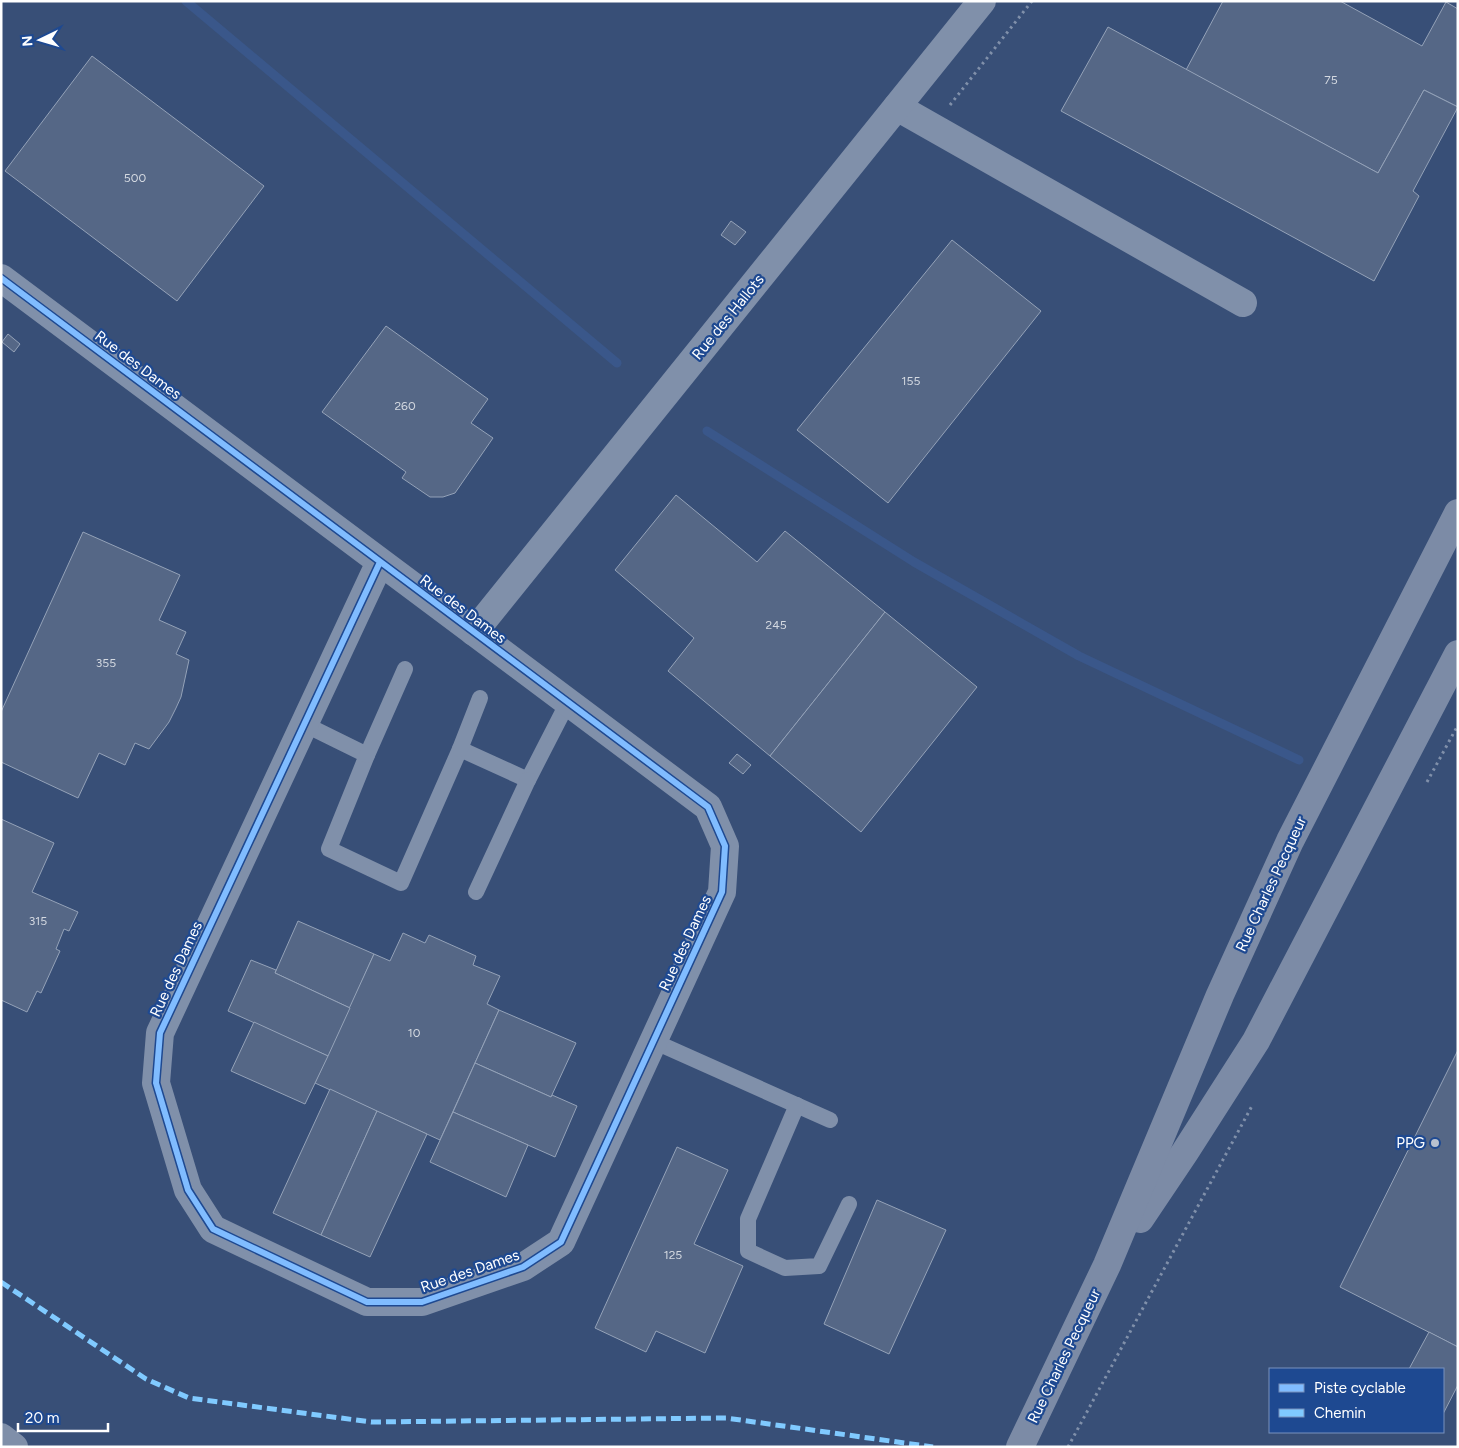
<svg xmlns="http://www.w3.org/2000/svg" width="1459" height="1448" font-family="Figtree,sans-serif">
  <style>
    .lines { fill: none; stroke-linecap: round; stroke-linejoin: round }
    .stream { stroke: #3a578a; stroke-width: 9 }
    .building { fill: #556786; stroke: #94a2b8 }
    .path { stroke: #8090aa; stroke-width: 3; stroke-dasharray: 2.5 4; stroke-linecap: butt }
    .lane { stroke: #8090aa; stroke-width: 16 }
    .street { stroke: #8090aa; stroke-width: 28 }
    .secondary { stroke: #7c8ba6; stroke-width: 28 }
    .primary { stroke: #7f8fa9; stroke-width: 28 }
    .quiet { stroke: #80caff; stroke-width: 5; stroke-dasharray: 10 5; stroke-linecap: butt }
    .cycleway-casing { stroke: #1e4991; stroke-width: 9 }
    .cycleway { stroke: #80bcff; stroke-width: 6 }
    .poi-dot { fill: #b9c1cf; stroke: #1e4991; stroke-width: 2 }
    .labels { text-anchor: middle; stroke-width: 4.5; stroke-linejoin: round; paint-order: stroke }
    .number-label { font-size: 12px; fill: #d4d9e1 }
    .street-label { font-size: 15px; fill: #fff; stroke: #1e4991 }
    .poi-label { font-size: 15px; fill: #fff; stroke: #1e4991; text-anchor: end }
  </style>
  <rect width="100%" height="100%" fill="#384f77"/>
  <g class="lines">
    <!-- stream -->
    <g class="stream">
      <polyline points="186,1 617,363"/>
      <polyline points="707,431 914,562 1079,656 1299,760"/>
    </g>
  </g>
  <!-- building -->
  <g class="building">
    <polygon points="1223,1 1340,1 1422,46 1446,2 1458,9 1458,107 1424,90 1378,173 1186,70"/>
    <polygon points="1108,27 1378,173 1424,90 1458,107 1413,191 1419,196 1374,281 1061,111"/>
    <polygon points="92,56 264,186 177,301 5,171"/>
    <polygon points="731,221 746,232 735,245 721,235"/>
    <polygon points="952,240 1041,311 888,503 797,430"/>
    <polygon points="386,326 488,399 471,423 493,438 455,493 443,497 430,497 402,478 406,472 322,412"/>
    <polygon points="8,334 20,344 14,352 2,342"/>
    <polygon points="676,495 757,562 785,531 885,612 770,756 668,671 694,638 615,570"/>
    <polygon points="83,532 180,575 159,620 186,632 176,654 189,660 181,697 176,708 169,722 149,749 135,743 125,765 99,753 78,798 1,762 1,712"/>
    <polygon points="885,612 977,687 861,832 770,756"/>
    <polygon points="737,754 751,765 743,774 729,763"/>
    <polygon points="1,819 54,843 32,892 78,912 69,931 64,929 56,949 60,951 41,993 37,991 27,1012 1,1000"/>
    <polygon points="298,921 374,954 350,1008 275,973"/>
    <polygon points="403,933 425,943 429,935 476,956 473,965 500,976 487,1004 499,1010 440,1140 315,1083 374,954 390,961"/>
    <polygon points="251,960 276,970 275,973 350,1008 328,1056 228,1011"/>
    <polygon points="499,1010 576,1043 551,1097 475,1063"/>
    <polygon points="254,1022 328,1056 305,1104 231,1071"/>
    <polygon points="1458,1050 1458,1347 1340,1287"/>
    <polygon points="475,1063 551,1097 552,1095 577,1106 555,1157 453,1112"/>
    <polygon points="330,1089 377,1111 321,1235 273,1213"/>
    <polygon points="377,1111 427,1134 370,1257 321,1235"/>
    <polygon points="453,1112 528,1145 506,1197 430,1162"/>
    <polygon points="677,1147 728,1170 694,1244 743,1266 705,1353 656,1331 646,1352 595,1328"/>
    <polygon points="877,1200 946,1230 889,1354 824,1324"/>
    <polygon points="1429,1332 1458,1347 1458,1385 1443,1414 1443,1369 1409,1369"/>
  </g>
  <g class="lines">
    <!-- path -->
    <g class="path">
      <polyline points="950,105 1032,1"/>
      <polyline points="1427,782 1458,725"/>
      <polyline points="1068,1447 1253,1104"/>
    </g>
    <!-- lane -->
    <g class="lane">
      <polyline points="304,724 367,755 329,849 401,883 460,749 528,780 568,702"/>
      <polyline points="460,749 480,698"/>
      <polyline points="367,755 405,669"/>
      <polyline points="476,892 528,780"/>
      <polyline points="653,1041 830,1120"/>
      <polyline points="797,1105 748,1219 748,1251 785,1268 819,1266 849,1204"/>
    </g>
    <!-- street -->
    <g class="street">
      <polyline points="897,107 1243,303"/>
      <polyline points="1,278 708,807 725,846 722,892 561,1242 523,1267 422,1302 367,1302 213,1229 188,1190 156,1083 160,1033 380,562"/>
      <polyline points="474,632 982,1"/>
    </g>
    <!-- secondary -->
    <g class="secondary">
      <polyline points="1140,1219 1185,1152 1256,1041 1458,654"/>
      <polyline points="1020,1447 1107,1265 1220,995 1290,841 1458,513"/>
    </g>
    <!-- primary -->
    <polyline class="primary" points="1,1437 14,1447"/>
    <!-- quiet -->
    <polyline class="quiet" points="1,1282 146,1379 189,1398 371,1422 726,1418 933,1447"/>
    <!-- cycleway casing -->
    <g class="cycleway-casing">
      <polyline id="cycleway" points="1,278 708,807 725,846 722,892 561,1242 523,1267 422,1302 367,1302 213,1229 188,1190 156,1083 160,1033 380,562"/>
    </g>
    <!-- cycleway -->
    <use href="#cycleway" class="cycleway"/>
  </g>
  <!-- markers -->
  <circle class="poi-dot" cx="1435" cy="1143" r="5"/>
  <g class="labels">
    <!-- number labels -->
    <g class="number-label">
      <text x="1331" y="84">75</text>
      <text x="135" y="182">500</text>
      <text x="911" y="385">155</text>
      <text x="405" y="410">260</text>
      <text x="776" y="629">245</text>
      <text x="106" y="667">355</text>
      <text x="38" y="925">315</text>
      <text x="414" y="1037">10</text>
      <text x="673" y="1259">125</text>
    </g>
    <!-- street labels -->
    <g class="street-label">
      <text transform="translate(728 317) rotate(-51)" y="5">Rue des Hallots</text>
      <text transform="translate(138 365) rotate(37)" y="5">Rue des Dames</text>
      <text transform="translate(463 609) rotate(37)" y="5">Rue des Dames</text>
      <text transform="translate(1271 884) rotate(-65)" y="5">Rue Charles Pecqueur</text>
      <text transform="translate(685 943) rotate(-65)" y="5">Rue des Dames</text>
      <text transform="translate(176 969) rotate(-65)" y="5">Rue des Dames</text>
      <text transform="translate(470 1271) rotate(-19)" y="5">Rue des Dames</text>
      <text transform="translate(1064 1356) rotate(-64)" y="5">Rue Charles Pecqueur</text>
    </g>
    <!-- poi labels -->
    <g class="poi-label">
      <text x="1425" y="1148">PPG</text>
    </g>
  </g>
  <!-- border -->
  <rect width="1459" height="1448" fill="none" stroke="#ffffff" stroke-width="5"/>
  <!-- legend -->
  <rect x="1269" y="1368" width="175" height="65" fill="#1e4991" stroke="#7892bd"/>
  <rect x="1279" y="1384" width="25" height="8" fill="#80bcff" stroke="#7892bd"/>
  <text x="1314" y="1393" font-size="15" fill="#ffffff">Piste cyclable</text>
  <rect x="1279" y="1409" width="25" height="8" fill="#80caff" stroke="#7892bd"/>
  <text x="1314" y="1418" font-size="15" fill="#ffffff">Chemin</text>
  <!-- north arrow -->
  <g transform="translate(40 40) rotate(265)" stroke="#1e4991" stroke-width="4" paint-order="stroke">
  <path d="M0-4L9 19L0 12L-9 19Z" fill="#ffffff"/>
  <text y="-8" font-size="14" font-weight="bold" text-anchor="middle" fill="#ffffff">N</text>
  </g>
  <!-- scale -->
  <path d="M18 1423v8h90v-8" fill="none" stroke="#ffffff" stroke-width="2.5"/>
  <text x="25" y="1423" font-size="15" fill="#ffffff" stroke="#1e4991" stroke-width="4" paint-order="stroke">20 m</text>
</svg>
